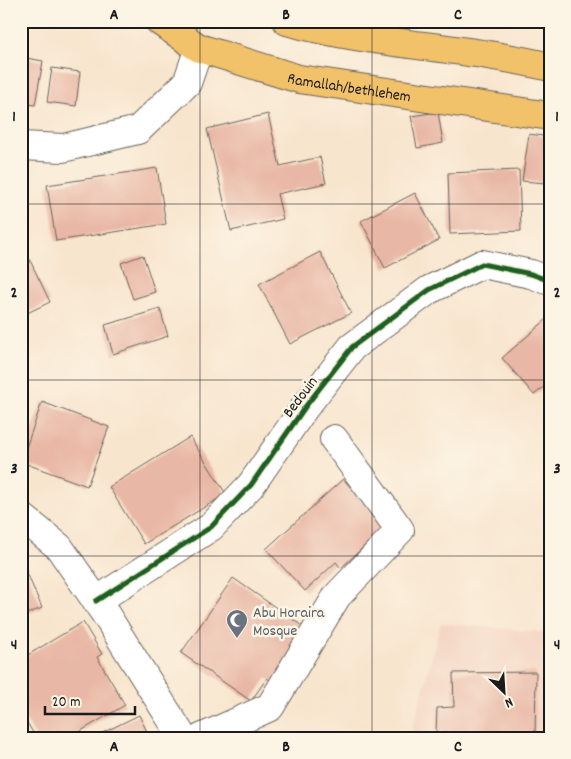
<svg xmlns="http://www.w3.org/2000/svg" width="571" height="759" font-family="Dekko,sans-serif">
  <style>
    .built { fill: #f4d3c1 }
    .building { fill: #e9b7a5 }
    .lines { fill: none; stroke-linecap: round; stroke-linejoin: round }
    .minor-casing { stroke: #69625a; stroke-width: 30 }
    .major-casing { stroke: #69625a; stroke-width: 30 }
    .minor { stroke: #fff; stroke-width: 28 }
    .major { stroke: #f2c26a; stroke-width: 28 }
    .cycleway-casing { stroke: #fcf5e5; stroke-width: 8 }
    .cycleway { stroke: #1b5e20; stroke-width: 5 }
    .grid { fill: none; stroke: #1c1c1c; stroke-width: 1; stroke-opacity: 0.55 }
    .labels { text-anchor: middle; stroke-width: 5; stroke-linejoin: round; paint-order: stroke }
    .street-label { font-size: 16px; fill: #1c1c1c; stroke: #fcf5e5 }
    .worship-label { font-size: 16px; fill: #5b616d; stroke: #fcf5e5; text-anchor: start }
    .neatline { fill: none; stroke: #1c1c1c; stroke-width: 2 }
    .grid-label { font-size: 16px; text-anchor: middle; font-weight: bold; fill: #1c1c1c }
  </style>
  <rect width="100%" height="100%" fill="#fcf5e5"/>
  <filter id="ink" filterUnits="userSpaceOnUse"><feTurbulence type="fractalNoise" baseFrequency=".02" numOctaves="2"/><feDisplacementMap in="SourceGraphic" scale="10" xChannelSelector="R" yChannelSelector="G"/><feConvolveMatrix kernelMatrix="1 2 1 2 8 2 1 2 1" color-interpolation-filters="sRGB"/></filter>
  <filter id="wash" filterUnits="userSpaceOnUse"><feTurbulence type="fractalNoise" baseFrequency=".0096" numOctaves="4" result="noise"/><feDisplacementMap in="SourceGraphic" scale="20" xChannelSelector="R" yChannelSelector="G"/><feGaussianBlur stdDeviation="1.12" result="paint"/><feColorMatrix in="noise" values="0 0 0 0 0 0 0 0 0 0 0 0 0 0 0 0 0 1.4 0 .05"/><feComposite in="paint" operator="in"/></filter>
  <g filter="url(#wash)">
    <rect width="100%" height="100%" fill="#f8e5ce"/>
    <!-- built -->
    <polygon class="built" points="441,623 550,633 550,738 410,738"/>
    <g id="blocks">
      <!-- building -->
      <g class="building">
        <polygon points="21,57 43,61 35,105 21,103"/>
        <polygon points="52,68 80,72 76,106 47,102"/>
        <polygon points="438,112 443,143 417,148 411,116"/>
        <polygon points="268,114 280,166 320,157 326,183 277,194 283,219 231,231 207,129"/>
        <polygon points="529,134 550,137 546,183 522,181"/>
        <polygon points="157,168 166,224 56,241 47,185"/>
        <polygon points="519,170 521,231 450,234 448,173"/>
        <polygon points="415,193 439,240 385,268 361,221"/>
        <polygon points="320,252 351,313 290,344 259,284"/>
        <polygon points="27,254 50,302 21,316 21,256"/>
        <polygon points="143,255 155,292 133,299 121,263"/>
        <polygon points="160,309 168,336 113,354 105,325"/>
        <polygon points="547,319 550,323 550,382 534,395 502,358"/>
        <polygon points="42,402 109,427 87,486 21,462"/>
        <polygon points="190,437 226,494 144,544 109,487"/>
        <polygon points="343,479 386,526 341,568 336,562 305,591 266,549"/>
        <polygon points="21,559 42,608 21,616"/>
        <polygon points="233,578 311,632 275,684 267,678 251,701 181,653"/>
        <polygon points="83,622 102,654 97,657 125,705 69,738 36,738 21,712 21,659"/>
        <polygon points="536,672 535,738 446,738 446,733 436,733 437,708 454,707 453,673"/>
        <polygon points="139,715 150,738 92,738"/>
      </g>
    </g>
  </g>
  <g filter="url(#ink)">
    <use href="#blocks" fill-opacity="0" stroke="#69625a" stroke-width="1"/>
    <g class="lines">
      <!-- minor casing -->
      <g class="minor-casing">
        <g id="minor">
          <polyline points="21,146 63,148 138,130 187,83 199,48"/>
          <polyline points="21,516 59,547 106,615 183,738"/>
          <polyline points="96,601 211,527 251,485 305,407 352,347 429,290 482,264 531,274 550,281"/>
          <polyline points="201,738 270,707 337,596 400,530 334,439"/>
        </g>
      </g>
      <!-- major casing -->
      <g class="major-casing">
        <g id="major">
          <path id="s1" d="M159 21 199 48 299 79 550 116"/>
          <path d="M287 21C372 45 463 46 550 67"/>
        </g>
      </g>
      <!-- minor -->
      <use href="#minor" class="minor"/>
      <!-- major -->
      <use href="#major" class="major"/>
      <!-- cycleway casing -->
      <g class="cycleway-casing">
        <polyline id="cycleway" points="96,601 211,527 251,485 305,407 352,347 429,290 482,264 531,274 550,281"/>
      </g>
      <!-- cycleway -->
      <use href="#cycleway" class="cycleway"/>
    </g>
  </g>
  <!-- grid -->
  <path class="grid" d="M200 21V738M372 21V738M21 204H550M21 380H550M21 556H550"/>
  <!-- icons -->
  <defs>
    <g id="mosque-pin" transform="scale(1.125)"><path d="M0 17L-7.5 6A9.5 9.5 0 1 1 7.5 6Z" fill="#6b7280" stroke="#fcf5e5"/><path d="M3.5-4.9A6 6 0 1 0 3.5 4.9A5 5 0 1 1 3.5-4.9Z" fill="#fff"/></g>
  </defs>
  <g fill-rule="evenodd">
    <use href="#mosque-pin" x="237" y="620"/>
  </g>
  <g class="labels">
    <!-- street labels -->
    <g class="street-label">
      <text dy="6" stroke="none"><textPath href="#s1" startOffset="204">Ramallah/bethlehem</textPath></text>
      <text transform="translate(299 396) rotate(-53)" y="6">Bedouin</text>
    </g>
    <!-- worship labels -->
    <g class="worship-label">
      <text x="253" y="617">Abu Horaira<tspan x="253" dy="18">Mosque</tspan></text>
    </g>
  </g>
  <!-- margin -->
  <rect width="571" height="759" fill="none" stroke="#fcf5e5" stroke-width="55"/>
  <!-- north arrow -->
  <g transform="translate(504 692) rotate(155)" stroke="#fcf5e5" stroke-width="4" paint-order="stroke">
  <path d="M0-4L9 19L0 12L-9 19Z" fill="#1c1c1c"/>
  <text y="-8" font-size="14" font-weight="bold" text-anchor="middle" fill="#1c1c1c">N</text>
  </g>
  <!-- scale -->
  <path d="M45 706v8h90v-8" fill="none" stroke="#1c1c1c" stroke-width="2.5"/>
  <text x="52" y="706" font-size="15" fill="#1c1c1c" stroke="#fcf5e5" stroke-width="4" paint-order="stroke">20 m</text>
  <rect x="28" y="28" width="516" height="704" class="neatline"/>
  <g class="grid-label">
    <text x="114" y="19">A</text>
    <text x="286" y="19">B</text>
    <text x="458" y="19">C</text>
    <text x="14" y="121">1</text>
    <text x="557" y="121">1</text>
    <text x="14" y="297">2</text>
    <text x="557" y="297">2</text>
    <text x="14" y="473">3</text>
    <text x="557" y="473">3</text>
    <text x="14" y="649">4</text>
    <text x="557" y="649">4</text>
    <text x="114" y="751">A</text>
    <text x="286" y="751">B</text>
    <text x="458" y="751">C</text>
  </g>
</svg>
